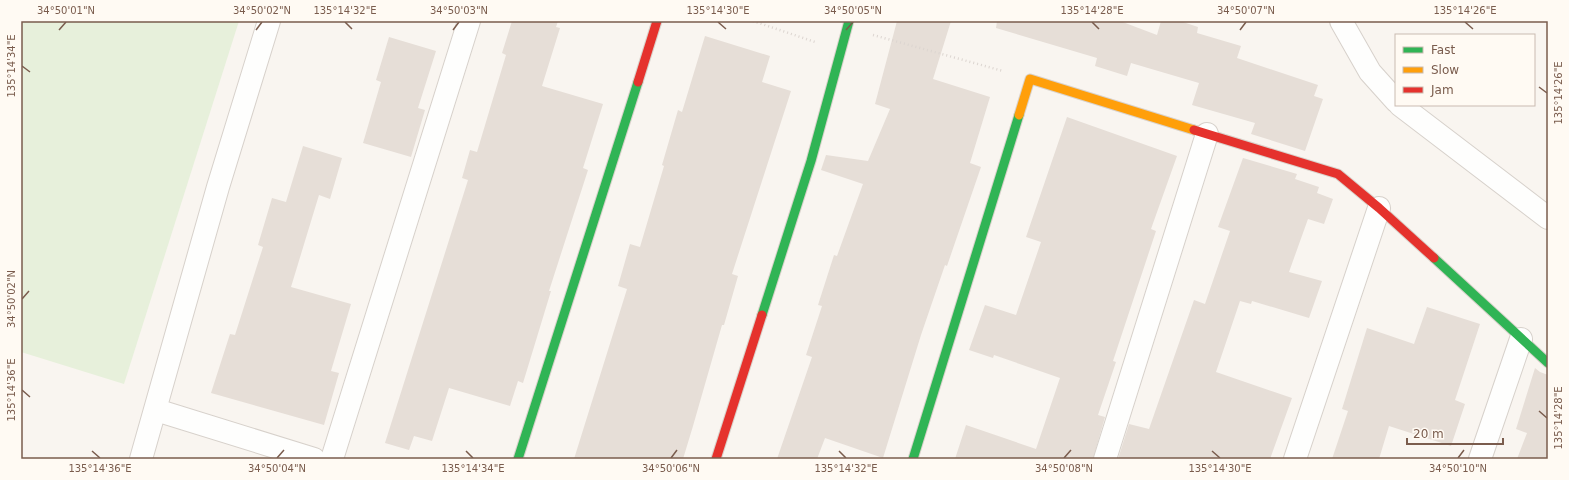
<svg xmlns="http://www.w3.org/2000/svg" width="1569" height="480" font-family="'DejaVu Sans',sans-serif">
  <rect width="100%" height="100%" fill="#f9f5f0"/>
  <!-- green -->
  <polygon fill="#e7f0db" points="21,21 239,21 124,384 21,352"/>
  <!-- building -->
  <g fill="#e6ded7">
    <polygon points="512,21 558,21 556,27 560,28 542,86 603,104 583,168 588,170 549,291 551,291 523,383 518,381 510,406 449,388 432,441 414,436 409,450 385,443 468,180 462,178 470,150 477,152 506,55 502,53"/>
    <polygon points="897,21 951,21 933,79 990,97 970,163 981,167 947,266 945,265 921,335 883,458 825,438 817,459 777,459 812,357 806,355 822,306 818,305 834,255 837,256 863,184 821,170 826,155 868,161 890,109 875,104"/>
    <polygon points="997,21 1120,21 1157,35 1161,21 1180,21 1198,27 1197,33 1241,46 1237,58 1318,85 1314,96 1323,99 1305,151 1251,134 1255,123 1192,105 1199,83 1131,63 1127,76 1095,66 1097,58 996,28"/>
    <polygon points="705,36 770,56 762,82 791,91 732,274 738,276 724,325 722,325 693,426 683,459 574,459 627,289 618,286 630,244 640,247 664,166 662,165 678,110 682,112"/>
    <polygon points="389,37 436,51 418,108 425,110 411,157 363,143 381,82 376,80"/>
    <polygon points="1067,117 1177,156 1151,229 1156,231 1113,361 1116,362 1098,415 1105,417 1093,459 955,459 966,425 1036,449 1060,378 994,355 993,358 969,350 985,305 1016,315 1041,242 1026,237"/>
    <polygon points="303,146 342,158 330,199 319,195 291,287 351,304 331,371 339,373 324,425 211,393 230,334 235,335 263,247 258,245 272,198 286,202"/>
    <polygon points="1243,158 1297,174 1295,179 1319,187 1317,193 1333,199 1324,224 1308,219 1289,272 1322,281 1309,318 1252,301 1251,304 1240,301 1216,372 1292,398 1270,459 1118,459 1129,424 1149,429 1194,300 1205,304 1230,231 1218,227"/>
    <polygon points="1427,307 1480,324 1455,400 1465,404 1451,446 1389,426 1379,459 1332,459 1348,411 1342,409 1367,328 1414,344"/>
    <polygon points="1535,368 1540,372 1548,375 1548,459 1517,459 1527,433 1516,429"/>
  </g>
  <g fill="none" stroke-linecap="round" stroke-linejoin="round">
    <defs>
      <g id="street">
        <polyline points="1341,21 1370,72 1396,101"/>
        <polyline points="1400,105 1548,218"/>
        <polyline points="156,410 314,459"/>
        <polyline points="141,459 218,187 269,21"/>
        <polyline points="332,459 469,21"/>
        <polyline points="1105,459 1207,134"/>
        <polyline points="1295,459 1379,208"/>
        <polyline points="1480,459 1521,339"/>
      </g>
      <g id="fast">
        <polyline points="1434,258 1548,363"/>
        <polyline points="762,315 811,161 849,21"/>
        <polyline points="518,459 638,82"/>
        <polyline points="913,459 1019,115"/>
      </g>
      <polyline id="slow" points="1019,115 1030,79 1194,130"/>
      <g id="jam">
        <polyline points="638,82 657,21"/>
        <polyline points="1194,130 1338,174 1379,208 1434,258"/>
        <polyline points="716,459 762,315"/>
      </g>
    </defs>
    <!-- street casing -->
    <use href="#street" stroke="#d7d1cb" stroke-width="24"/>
    <!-- fast casing -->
    <use href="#fast" stroke="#d9d2cb" stroke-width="11"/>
    <!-- slow casing -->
    <use href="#slow" stroke="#d9d2cb" stroke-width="11"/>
    <!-- jam casing -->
    <use href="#jam" stroke="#d9d2cb" stroke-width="11"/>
    <!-- path -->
    <g stroke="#dcd5d0" stroke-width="2.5" stroke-dasharray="1 3" stroke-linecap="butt">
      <polyline points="753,21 815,42"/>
      <polyline points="873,35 1003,71"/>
    </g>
    <!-- street -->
    <use href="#street" stroke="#fefefd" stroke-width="22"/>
    <!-- fast -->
    <use href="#fast" stroke="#30b455" stroke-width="9"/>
    <!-- slow -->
    <use href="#slow" stroke="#ff9f0a" stroke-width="9"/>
    <!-- jam -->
    <use href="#jam" stroke="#e5322d" stroke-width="9"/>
  </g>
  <!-- ticks -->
  <path fill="none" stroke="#7a5c4d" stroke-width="1.5" d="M345,22L352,29M718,22L726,29M1092,22L1099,29M1465,22L1473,29M59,30L66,22M256,30L262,22M453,30L459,22M846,30L853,22M1240,30L1246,22M22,66L30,72M1539,87L1547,93M22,299L29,291M22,390L30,397M1539,411L1547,418M92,451L100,458M466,451L473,458M839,451L846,458M1212,451L1220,458M277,458L284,450M671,458L677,450M1064,458L1071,450M1458,458L1464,450"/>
  <!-- border -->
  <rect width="1569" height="480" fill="none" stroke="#fffaf3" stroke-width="44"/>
  <!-- legend -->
  <rect x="1395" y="34" width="140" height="72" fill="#fffaf3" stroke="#cabbb1"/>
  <rect x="1403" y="47" width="20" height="6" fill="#30b455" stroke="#cabbb1"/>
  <text x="1431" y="54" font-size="12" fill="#7a5c4d">Fast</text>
  <rect x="1403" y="67" width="20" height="6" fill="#ff9f0a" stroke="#cabbb1"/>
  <text x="1431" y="74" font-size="12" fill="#7a5c4d">Slow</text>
  <rect x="1403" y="87" width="20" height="6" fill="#e5322d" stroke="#cabbb1"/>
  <text x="1431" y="94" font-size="12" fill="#7a5c4d">Jam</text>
  <!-- scale -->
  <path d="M1407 438v6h96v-6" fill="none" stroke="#7a5c4d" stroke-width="2"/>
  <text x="1413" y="438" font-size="12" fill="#7a5c4d" stroke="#fffaf3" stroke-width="3" paint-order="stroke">20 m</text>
  <rect x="22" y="22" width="1525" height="436" fill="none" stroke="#7a5c4d" stroke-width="1.5"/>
  <g font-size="10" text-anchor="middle" fill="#7a5c4d">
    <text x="66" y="14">34°50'01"N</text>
    <text x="262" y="14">34°50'02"N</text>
    <text x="345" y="14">135°14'32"E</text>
    <text x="459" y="14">34°50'03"N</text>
    <text x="718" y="14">135°14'30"E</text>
    <text x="853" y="14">34°50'05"N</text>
    <text x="1092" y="14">135°14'28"E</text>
    <text x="1246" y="14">34°50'07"N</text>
    <text x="1465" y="14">135°14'26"E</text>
    <text transform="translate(11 66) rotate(-90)" y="4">135°14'34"E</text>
    <text transform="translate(1558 93) rotate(-90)" y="4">135°14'26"E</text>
    <text transform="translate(11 299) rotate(-90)" y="4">34°50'02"N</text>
    <text transform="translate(11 390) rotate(-90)" y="4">135°14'36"E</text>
    <text transform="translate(1558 418) rotate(-90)" y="4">135°14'28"E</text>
    <text x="100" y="472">135°14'36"E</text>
    <text x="277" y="472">34°50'04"N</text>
    <text x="473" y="472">135°14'34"E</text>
    <text x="671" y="472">34°50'06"N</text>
    <text x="846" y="472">135°14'32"E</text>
    <text x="1064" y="472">34°50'08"N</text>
    <text x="1220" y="472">135°14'30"E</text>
    <text x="1458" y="472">34°50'10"N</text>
  </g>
</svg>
